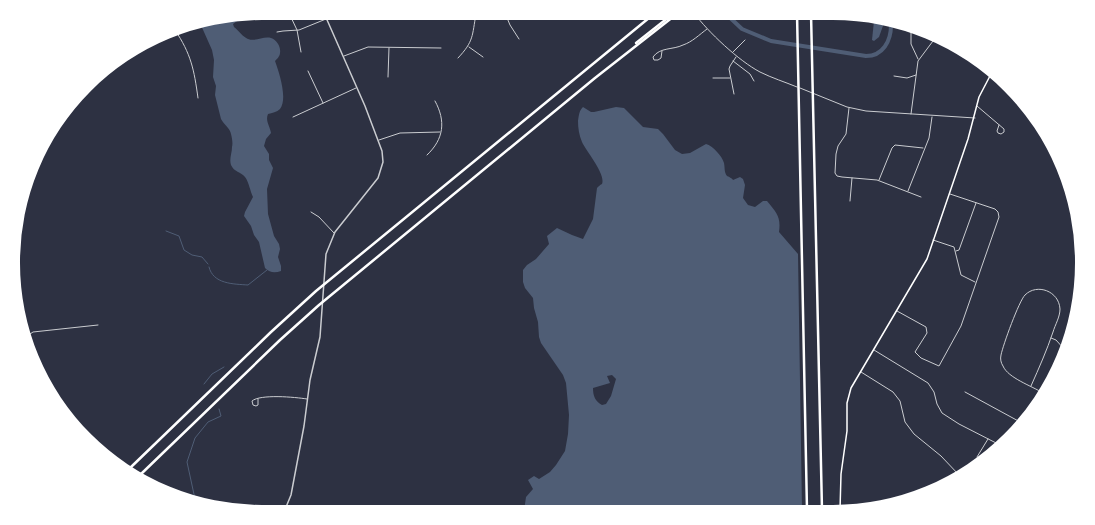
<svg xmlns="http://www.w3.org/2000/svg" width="1095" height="525" font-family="Lato,sans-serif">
  <rect width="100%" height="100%" fill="#2d3142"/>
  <!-- water -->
  <g fill="#4f5d75" fill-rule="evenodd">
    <path d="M244,16L233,24L234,27C239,31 243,37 248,39C256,42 263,36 271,38C277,40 281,47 280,53C280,56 277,59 275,61C279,72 288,99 280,109C277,112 272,113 268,114C265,121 270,126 271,133L266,139L264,146L269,154V160L273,168L267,189L268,214L274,236L279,244L280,249L278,257L281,266V271C275,273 270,273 265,268L259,242L254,235L251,226L244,216L245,212L253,197C250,191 249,182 245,177C241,172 234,172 231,165C229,159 232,153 232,147C233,143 232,138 231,134C230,128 224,125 221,119L215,95L216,86L213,77L214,60L212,50L200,23Z"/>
    <polygon points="874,21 884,23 879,37 874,41 872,40"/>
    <path d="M583,107L591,112H594L616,107L624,108L643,127L658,129L663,134L675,150L682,154L690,153L706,144C713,146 722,156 724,163C725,168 724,172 727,176C728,176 733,179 733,180L740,177L743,179L745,185L743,198L748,205L755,207L763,201H767C777,213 781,217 779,232L798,254L802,510L524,511L526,497L533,489L528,480L534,476L539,479L550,472L556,465L565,451L568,434L569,415L566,383L563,375L541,343L539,337L538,322L534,308L533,298L525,288L523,282V270L527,265L536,259L549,244L547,236L557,228L572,235L583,239L593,219L597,188C598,187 601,184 602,184C606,174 586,151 582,142C579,135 578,128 578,121C579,115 579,111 583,107ZM612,375L616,379L611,396L606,404L602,405C595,401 593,396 593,388L610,383L607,376Z"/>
  </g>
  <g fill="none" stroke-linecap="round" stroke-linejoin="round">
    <!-- stream -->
    <g stroke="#4f5d75" stroke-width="1">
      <polyline points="166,231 179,236 184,250 192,255 202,257 208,264"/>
      <path d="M209,267C213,284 233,284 248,285L267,270"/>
      <polyline points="204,384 212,374 224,367"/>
      <polyline points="195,499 187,462 195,438 208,422 221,416 219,409"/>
    </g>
    <!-- river -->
    <path stroke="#4f5d75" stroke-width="4" d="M725,13L742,29L771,41L866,56C883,56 891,41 891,25"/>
    <!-- minor -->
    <g stroke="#caccd0" stroke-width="1">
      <polyline points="289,13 297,30 301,52"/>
      <polyline points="469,13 483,16 498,13"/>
      <polyline points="505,13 510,25 519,39"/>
      <path d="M694,13C708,32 739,61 760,72C772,78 785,82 797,87"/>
      <polyline points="911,29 911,44 918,59"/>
      <path d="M175,30C191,54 194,69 198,98"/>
      <polyline points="277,32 283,31 299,30 326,19"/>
      <polyline points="469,47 483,57"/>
      <path d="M662,51L661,58L658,60H654L653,57C660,47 673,50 683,45C692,42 699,35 707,29"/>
      <polyline points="733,52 745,40"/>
      <polyline points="344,56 368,47 441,48"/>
      <path d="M458,58C474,41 472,36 476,14"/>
      <polyline points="733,61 750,74 754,81"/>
      <polyline points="308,71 323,103"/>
      <polyline points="894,76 907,78 916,75"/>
      <polyline points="388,77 389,48"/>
      <polyline points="713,78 730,78"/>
      <polyline points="800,88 847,107 866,111 975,118"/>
      <polyline points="734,94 729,69 730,66 736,57"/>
      <polyline points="977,106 1004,129 1004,132 1001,134 998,133 997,131 999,125"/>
      <polyline points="849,108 846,134 838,146 836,154 835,173 837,176 842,177 877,180 921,197"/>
      <polyline points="911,114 918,61 936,37"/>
      <polyline points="293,117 356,88"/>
      <polyline points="379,140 400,133 440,132"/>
      <path d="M427,155C444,139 446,121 435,101"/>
      <polyline points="879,180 892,148 895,145 923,148"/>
      <polyline points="908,191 929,138 932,117"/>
      <polyline points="850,201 852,178"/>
      <polyline points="311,212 319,217 334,233"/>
      <polyline points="933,240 954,247 961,275 975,282"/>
      <polyline points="956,251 959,250 976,203"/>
      <polyline points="897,311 926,327 927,333 915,352 921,358 939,366 961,326 999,217 998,212 995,209 950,194"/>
      <polyline points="27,336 33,332 98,325"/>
      <polyline points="1051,338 1056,340 1065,350"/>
      <polyline points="874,350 928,383 934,392 937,404 942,413 959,424 1000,445"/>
      <polyline points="861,372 893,392 900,401 905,422 914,434 941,456 959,475"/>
      <path d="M1031,386C1039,368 1047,350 1053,332C1055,325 1060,317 1060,309C1059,291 1037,283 1025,295C1019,301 1003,345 1001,355C1000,359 1001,363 1003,366C1008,378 1032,386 1043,393"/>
      <polyline points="965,392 1022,423"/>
      <path d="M258,399V405L256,406L253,405L252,401C260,394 295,397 307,399"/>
      <polyline points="977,457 988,439"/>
    </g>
    <!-- tertiary -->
    <polyline stroke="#caccd0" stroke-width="1.5" points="284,512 291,495 304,426 310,380 320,337 326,254 335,232 378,178 383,162 382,151 365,106 324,13"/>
    <!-- secondary -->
    <polyline stroke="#fff" stroke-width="1.5" points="840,510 841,474 847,431 847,403 851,388 927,259 968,139 979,97 991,74"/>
    <!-- motorway -->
    <g stroke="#fff" stroke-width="2.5">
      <polyline points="797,13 807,510"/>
      <polyline points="811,13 822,510"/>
      <polyline points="636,43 674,13"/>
      <polyline points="130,468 271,332 316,291 655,13"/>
      <polyline points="140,475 280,340 319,305 595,78 678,13"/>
    </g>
  </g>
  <!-- crop -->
  <path d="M0 0H1095V525H0ZM262 20H833A242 242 0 0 1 1075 262V263A242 242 0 0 1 833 505H262A242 242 0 0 1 20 263V262A242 242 0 0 1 262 20Z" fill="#fff" fill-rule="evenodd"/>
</svg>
